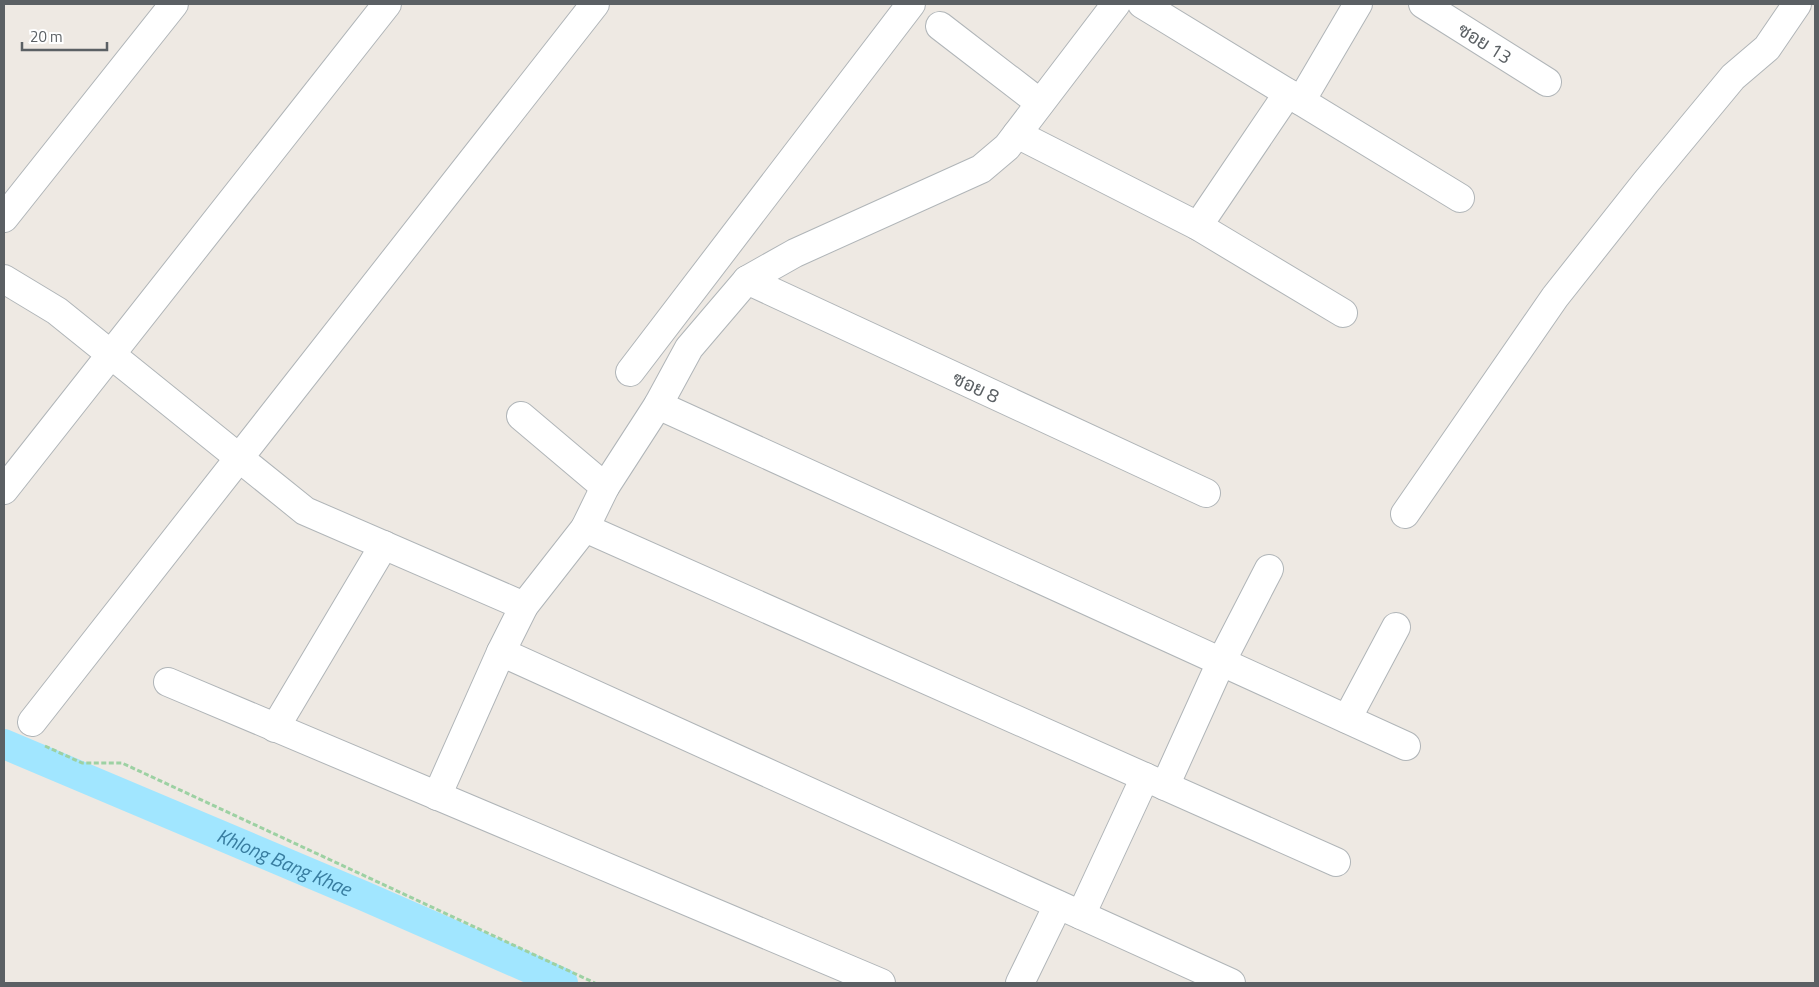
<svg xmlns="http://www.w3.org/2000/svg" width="1819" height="987" font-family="'Titillium Web',Sarabun,sans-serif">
  <rect width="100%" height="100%" fill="#eee9e3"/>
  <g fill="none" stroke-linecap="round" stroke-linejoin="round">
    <!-- canal -->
    <path stroke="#a1e6ff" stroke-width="30" id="s1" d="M4,744L364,896L563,983"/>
    <defs>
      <g id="minor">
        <polyline points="1142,4 1460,198"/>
        <polyline points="1423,4 1547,82"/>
        <polyline points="940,26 1040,103"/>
        <polyline points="1301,101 1358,4"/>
        <polyline points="1017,134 1198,226 1343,313"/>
        <polyline points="4,218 174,4"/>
        <polyline points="1198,226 1288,93"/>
        <polyline points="4,279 57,311 305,511 524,606"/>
        <polyline points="747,280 1206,493"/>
        <polyline points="630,372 911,4"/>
        <polyline points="658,405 1406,746"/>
        <polyline points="521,416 605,487"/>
        <polyline points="4,490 387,4"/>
        <polyline points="1405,514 1555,297 1646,182 1733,77 1767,48 1797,4"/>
        <polyline points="585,528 1336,862"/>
        <polyline points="501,652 1231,983"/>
        <polyline points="168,682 881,983"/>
        <polyline points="1347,719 1396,627"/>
        <polyline points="32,722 595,4"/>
        <polyline points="275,728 384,545"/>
        <polyline points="1165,786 1221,662 1269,569"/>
        <polyline points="437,796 501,652 524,606 585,528 605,487 658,405 689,348 747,280 795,253 981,169 1007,147 1116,4"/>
        <polyline points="1081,915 1145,777"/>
        <polyline points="1020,983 1058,905"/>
      </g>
    </defs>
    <!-- minor casing -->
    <use href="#minor" stroke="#b0b5b8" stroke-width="30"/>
    <!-- path -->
    <polyline stroke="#9dd1a3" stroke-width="3" stroke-dasharray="5 2.5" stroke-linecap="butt" points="45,746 82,763 122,763 595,983"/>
    <!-- minor -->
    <use href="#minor" stroke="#fff" stroke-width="28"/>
  </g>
  <g text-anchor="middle" stroke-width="4" stroke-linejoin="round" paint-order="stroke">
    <!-- street labels -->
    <g font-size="19" fill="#5b6064" stroke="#fff">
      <text transform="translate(1485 43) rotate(32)" y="7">ซอย 13</text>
      <text transform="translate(976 387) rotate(25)" y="7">ซอย 8</text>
    </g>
    <!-- water labels -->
    <g font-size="20" font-style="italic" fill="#387da0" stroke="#fff">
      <text dy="7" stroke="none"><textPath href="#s1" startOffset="304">Khlong Bang Khae</textPath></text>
    </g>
  </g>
  <!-- border -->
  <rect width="1819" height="987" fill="none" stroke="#5b6064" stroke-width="10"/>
  <!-- scale -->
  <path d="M22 42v8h85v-8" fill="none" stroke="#5b6064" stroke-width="2.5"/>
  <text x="30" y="42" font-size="15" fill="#5b6064" stroke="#ffffff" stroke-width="4" paint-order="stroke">20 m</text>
</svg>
